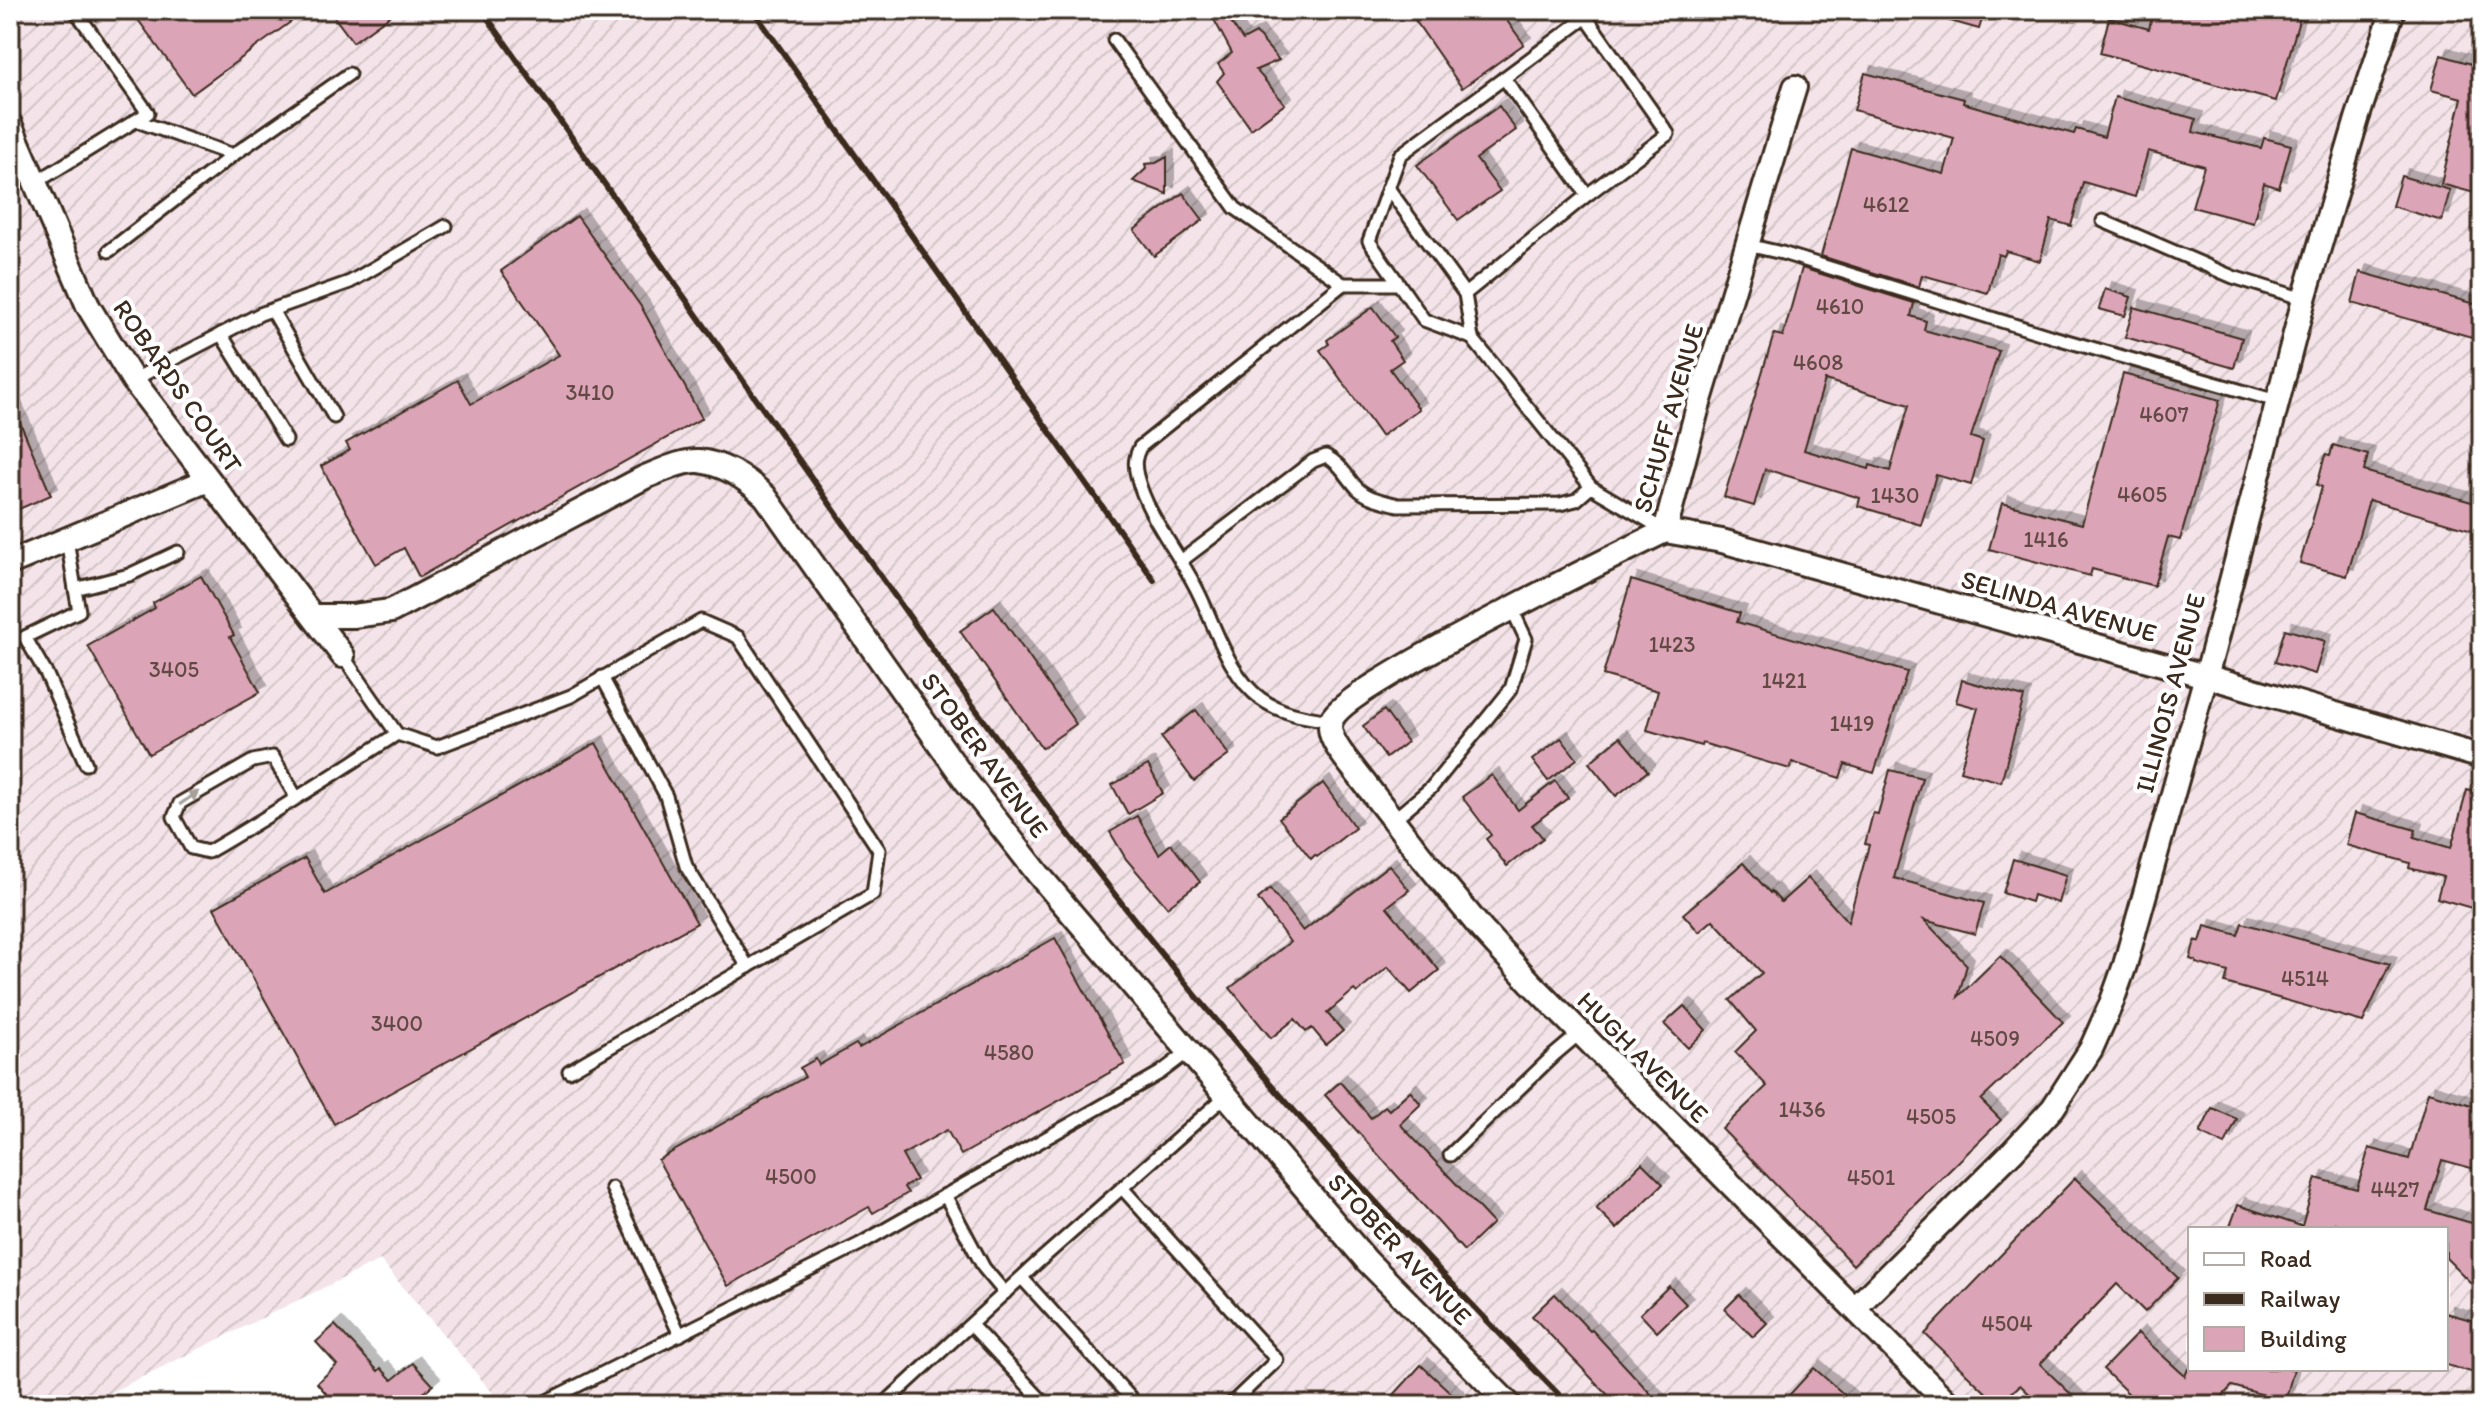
<svg xmlns="http://www.w3.org/2000/svg" width="2492" height="1415" font-family="Itim,sans-serif">
  <defs>
    <pattern id="industrial-furrows" width="10" height="10" patternUnits="userSpaceOnUse" patternTransform="scale(2)"><rect width="10" height="10" fill="#f4e4e9"/><path d="M-1 1l2-2M0 10L10 0M9 11l2-2" fill="none" stroke="#d2c4c7"/></pattern>
    <filter id="shadow"><feDropShadow dx="7" dy="-7" stdDeviation="0" flood-color="#0004"/></filter>
  </defs>
  <rect width="100%" height="100%" fill="#fff"/>
  <filter id="ink" filterUnits="userSpaceOnUse"><feTurbulence type="fractalNoise" baseFrequency=".0125" numOctaves="2"/><feDisplacementMap in="SourceGraphic" scale="16" xChannelSelector="R" yChannelSelector="G"/><feConvolveMatrix kernelMatrix="1 2 1 2 8 2 1 2 1" color-interpolation-filters="sRGB"/></filter>
  <g filter="url(#ink)">
    <!-- industrial -->
    <path fill="url(#industrial-furrows)" fill-rule="evenodd" d="M10,10H2482V1405H503L380,1260L85,1405H10ZM2190,1229H2446V1369H2190Z"/>
    <!-- building -->
    <g fill="#dca5b7" stroke="#3b2a1e" stroke-width="2" fill-rule="evenodd" filter="url(#shadow)">
      <polygon points="131,10 307,10 192,94"/>
      <polygon points="329,10 398,10 353,42"/>
      <polygon points="1218,10 1222,10 1243,40 1256,33 1279,60 1256,70 1285,104 1251,129 1217,81 1224,73 1218,64 1232,53 1211,14"/>
      <polygon points="1408,10 1499,10 1524,44 1462,88"/>
      <polygon points="1930,10 1985,10 1979,29 1929,15"/>
      <polygon points="2154,10 2302,10 2276,101 2100,53 2109,18 2149,29"/>
      <polygon points="2441,55 2482,67 2482,195 2441,184 2462,98 2431,90"/>
      <polygon points="1865,73 1964,99 1963,103 2074,134 2076,129 2104,137 2115,97 2196,119 2193,132 2261,148 2264,138 2291,145 2279,188 2264,183 2253,223 2192,207 2204,166 2148,151 2135,197 2083,182 2071,226 2051,220 2040,261 2006,251 2004,256 1998,254 1988,293 1922,275 1919,287 1821,256 1851,148 1944,174 1954,138 1854,110"/>
      <polygon points="1499,106 1516,130 1476,159 1500,191 1458,220 1417,165"/>
      <polygon points="1167,157 1167,194 1133,181 1146,169 1145,164 1156,163"/>
      <polygon points="2401,176 2450,190 2442,221 2392,206"/>
      <polygon points="1183,193 1203,220 1154,256 1134,230"/>
      <polygon points="577,216 642,308 702,418 419,577 404,548 376,564 321,466 350,450 346,443 458,380 471,404 559,355 501,271"/>
      <path d="M1802,268L1914,303L1911,316L1926,321L1924,330L1999,351L1971,437L1983,441L1971,485L1936,475L1921,525L1858,506L1860,498L1765,469L1754,506L1724,497L1774,334L1783,336ZM1825,380L1909,405L1890,471L1870,465L1869,469L1804,450Z"/>
      <polygon points="2360,272 2482,306 2482,340 2352,303"/>
      <polygon points="2105,289 2131,297 2125,316 2099,309"/>
      <polygon points="1373,307 1395,337 1390,341 1403,360 1390,369 1419,409 1381,436 1320,350 1329,344 1327,340"/>
      <polygon points="2134,307 2242,338 2234,368 2125,337"/>
      <polygon points="2123,374 2220,400 2180,540 2168,537 2154,586 2092,569 2090,576 1989,549 2002,503 2082,524"/>
      <polygon points="10,399 51,495 10,513"/>
      <polygon points="2333,445 2368,455 2364,471 2482,505 2482,533 2369,500 2347,576 2300,563 2322,487 2317,485 2325,455 2330,456"/>
      <polygon points="201,576 234,635 230,637 260,692 149,754 88,646 155,608 153,603"/>
      <polygon points="1631,580 1740,613 1737,622 1907,672 1874,773 1845,764 1840,778 1792,762 1790,769 1702,743 1701,746 1647,730 1658,691 1603,675"/>
      <polygon points="994,607 1076,724 1042,748 960,631"/>
      <polygon points="2285,629 2325,641 2315,674 2275,662"/>
      <polygon points="1962,680 2024,697 2001,782 1960,771 1978,708 1956,702"/>
      <polygon points="1196,710 1229,755 1194,781 1161,737"/>
      <polygon points="1384,710 1407,742 1386,758 1363,726"/>
      <polygon points="1620,737 1648,771 1616,796 1589,763"/>
      <polygon points="1561,738 1577,759 1548,781 1532,760"/>
      <polygon points="596,743 697,923 334,1124 214,908 305,858 325,894"/>
      <polygon points="1148,765 1163,793 1128,814 1112,785"/>
      <polygon points="1890,770 1922,778 1894,878 1984,903 1975,934 1924,920 1967,965 1958,997 2000,956 2063,1022 1981,1100 2001,1120 1853,1265 1722,1129 1767,1086 1735,1052 1756,1031 1730,1000 1762,973 1713,920 1699,932 1683,914 1743,863 1770,893 1771,891 1781,902 1808,878 1848,922 1869,845 1865,844 1873,813 1878,814"/>
      <polygon points="1492,775 1518,810 1555,781 1568,798 1532,825 1543,838 1507,866 1486,839 1491,835 1462,797"/>
      <polygon points="1323,783 1355,828 1317,857 1315,855 1311,859 1279,818"/>
      <polygon points="2467,790 2482,794 2482,911 2437,898 2443,877 2409,868 2410,863 2346,845 2355,813 2416,830 2414,837 2451,848"/>
      <polygon points="1137,816 1159,854 1171,844 1200,882 1167,907 1126,859 1110,832"/>
      <polygon points="2013,859 2066,875 2058,903 2033,895 2031,902 2003,893"/>
      <polygon points="1389,865 1409,890 1387,907 1439,970 1411,993 1388,967 1357,993 1354,990 1327,1013 1343,1031 1326,1045 1312,1028 1306,1032 1295,1019 1271,1038 1230,988 1290,942 1258,899 1270,889 1303,931"/>
      <polygon points="2242,923 2390,964 2363,1022 2225,983 2228,972 2196,963 2196,961 2190,959 2195,940 2200,942 2205,926 2238,935"/>
      <polygon points="1055,938 1125,1064 961,1155 947,1130 902,1155 916,1180 904,1187 908,1193 873,1213 869,1207 728,1286 658,1160 805,1077 800,1068 816,1059 819,1065 856,1044 859,1048"/>
      <polygon points="1684,1006 1706,1030 1688,1048 1664,1024"/>
      <polygon points="1340,1082 1371,1118 1385,1106 1389,1110 1410,1091 1421,1104 1400,1124 1493,1223 1464,1251 1325,1095"/>
      <polygon points="2428,1092 2482,1108 2482,1171 2442,1160 2427,1210 2482,1226 2482,1294 2446,1258 2446,1229 2357,1229 2335,1223 2334,1229 2301,1229 2316,1178 2357,1189 2369,1148 2409,1159"/>
      <polygon points="2212,1108 2237,1119 2225,1145 2200,1133"/>
      <polygon points="1642,1163 1663,1184 1617,1229 1596,1208"/>
      <polygon points="2075,1178 2178,1278 2145,1312 2117,1284 2040,1364 2082,1405 2041,1405 2020,1385 1999,1405 1925,1334"/>
      <polygon points="2238,1205 2301,1226 2300,1229 2229,1229"/>
      <polygon points="1669,1286 1686,1304 1657,1332 1640,1314"/>
      <polygon points="1555,1294 1590,1331 1592,1330 1661,1405 1618,1405 1599,1386 1532,1316"/>
      <polygon points="1739,1295 1767,1323 1753,1337 1725,1309"/>
      <polygon points="2446,1313 2482,1323 2482,1375 2446,1365"/>
      <polygon points="335,1325 378,1371 381,1368 392,1380 413,1363 433,1385 409,1405 336,1405 317,1383 337,1365 316,1342"/>
      <polygon points="2138,1333 2185,1376 2188,1369 2294,1369 2285,1401 2232,1386 2214,1405 2140,1405 2103,1369"/>
      <polygon points="1421,1365 1464,1405 1401,1405 1392,1397"/>
      <polygon points="1814,1368 1856,1405 1780,1405"/>
    </g>
    <g fill="none" stroke-linecap="round" stroke-linejoin="round">
      <defs>
        <g id="service">
          <polyline points="1114,40 1235,208 1343,284 1399,284"/>
          <polyline points="1504,78 1587,195"/>
          <polyline points="137,121 233,155 349,74"/>
          <polyline points="35,183 148,113 75,10"/>
          <polyline points="1388,188 1465,294 1472,338 1591,487 1664,530"/>
          <polyline points="2103,221 2233,277 2304,299"/>
          <polyline points="1747,245 1782,253 2053,337 2277,401"/>
          <polyline points="109,251 233,155"/>
          <polyline points="1465,294 1587,195 1668,134 1586,17"/>
          <polyline points="272,310 334,417"/>
          <polyline points="221,334 286,440"/>
          <polyline points="1472,338 1424,320 1369,241 1400,155 1596,10"/>
          <polyline points="133,380 260,314 350,282 446,226"/>
          <polyline points="67,539 75,589 129,575 178,552"/>
          <path d="M1181,561L1313,461L1326,456C1341,464 1346,476 1357,488C1368,499 1384,501 1398,505L1560,504L1576,500L1591,487"/>
          <polyline points="75,589 79,611 25,637 47,675 86,764"/>
          <polyline points="343,656 397,734 437,747 571,696 701,621 738,637 879,850 873,894 569,1071"/>
          <polyline points="602,677 666,796 686,866 748,967"/>
          <path d="M1330,721C1305,717 1282,714 1261,699C1226,673 1214,620 1194,584C1175,548 1147,515 1137,476C1134,464 1135,457 1140,447L1343,284"/>
          <path d="M296,797L273,757L253,761L180,803L174,817L191,848L208,852C272,815 334,774 397,734"/>
          <polyline points="1393,820 1431,788 1511,689 1526,639 1512,609"/>
          <polyline points="1450,1155 1554,1055 1580,1033"/>
          <polyline points="612,1188 680,1335"/>
          <polyline points="1123,1189 1277,1360 1230,1405"/>
          <polyline points="945,1195 984,1268 1005,1293"/>
          <polyline points="1022,1278 1137,1405"/>
          <polyline points="971,1325 1046,1405"/>
          <polyline points="539,1405 860,1244 1160,1073 1189,1051"/>
          <polyline points="883,1405 1037,1263 1227,1095"/>
        </g>
        <g id="minor">
          <path d="M1795,87L1697,410L1665,531C1615,556 1347,686 1332,719C1324,734 1343,755 1352,767L1422,857L1482,930L1531,983L1950,1405"/>
          <polyline points="10,124 88,306 133,380 343,656"/>
          <polyline points="1665,531 1722,541 2230,683 2482,757"/>
          <polyline points="10,563 208,480"/>
          <path d="M313,616H353L391,611L645,477C661,471 682,460 699,461C724,464 747,479 765,496L965,780L1039,875L1367,1261L1510,1405"/>
          <polyline points="1855,1308 2012,1152 2053,1108 2091,1049 2111,1004 2125,965 2213,651 2304,299 2357,119 2393,10"/>
        </g>
      </defs>
      <!-- service casing -->
      <use href="#service" stroke="#3b2a1e" stroke-width="17"/>
      <!-- minor casing -->
      <use href="#minor" stroke="#3b2a1e" stroke-width="28"/>
      <!-- service -->
      <use href="#service" stroke="#fff" stroke-width="11"/>
      <!-- minor -->
      <use href="#minor" stroke="#fff" stroke-width="22"/>
      <!-- rail -->
      <g stroke="#3b2a1e" stroke-width="6">
        <path d="M482,10C596,172 711,335 825,497C938,658 1051,818 1175,970C1298,1122 1432,1265 1569,1405"/>
        <polyline points="753,10 1154,580"/>
      </g>
    </g>
    <!-- one-way arrows -->
    <defs><path id="oneway-solid" d="M-6-.8H1V-3.2L6.5 0L1 3.2V.8H-6Z" transform="scale(2)"/></defs>
    <use fill="#a79f9a" href="#oneway-solid" transform="translate(189 798) rotate(-35)"/>
  </g>
  <g text-anchor="middle" stroke-width="8" stroke-linejoin="round" paint-order="stroke">
    <!-- number labels -->
    <g font-size="22" fill="#634944">
      <text x="1886" y="212">4612</text>
      <text x="1840" y="314">4610</text>
      <text x="1818" y="370">4608</text>
      <text x="590" y="400">3410</text>
      <text x="2164" y="422">4607</text>
      <text x="2142" y="502">4605</text>
      <text x="1895" y="503">1430</text>
      <text x="2046" y="547">1416</text>
      <text x="1672" y="652">1423</text>
      <text x="174" y="677">3405</text>
      <text x="1784" y="688">1421</text>
      <text x="1852" y="731">1419</text>
      <text x="2305" y="986">4514</text>
      <text x="397" y="1031">3400</text>
      <text x="1995" y="1046">4509</text>
      <text x="1009" y="1060">4580</text>
      <text x="1802" y="1117">1436</text>
      <text x="1931" y="1124">4505</text>
      <text x="791" y="1184">4500</text>
      <text x="1871" y="1185">4501</text>
      <text x="2395" y="1197">4427</text>
      <text x="2007" y="1331">4504</text>
    </g>
    <!-- street labels -->
    <g font-size="26" fill="#3b2a1e" stroke="#fff">
      <text transform="translate(178 386) rotate(55)" y="9">ROBARDS COURT</text>
      <text transform="translate(1668 418) rotate(-74)" y="9">SCHUFF AVENUE</text>
      <text transform="translate(2059 606) rotate(16)" y="9">SELINDA AVENUE</text>
      <text transform="translate(2170 693) rotate(-75)" y="9">ILLINOIS AVENUE</text>
      <text transform="translate(985 755) rotate(54)" y="9">STOBER AVENUE</text>
      <text transform="translate(1643 1057) rotate(45)" y="9">HUGH AVENUE</text>
      <text transform="translate(1400 1249) rotate(47)" y="9">STOBER AVENUE</text>
    </g>
  </g>
  <!-- margin -->
  <rect width="2492" height="1415" fill="none" stroke="#fff" stroke-width="40"/>
  <rect x="20" y="20" width="2452" height="1375" fill="none" stroke="#3b2a1e" stroke-width="3" filter="url(#ink)"/>
  <!-- legend -->
  <rect x="2188" y="1227" width="260" height="144" fill="#ffffff" stroke="#b1aaa5" stroke-width="2"/>
  <rect x="2204" y="1253" width="40" height="12" fill="#ffffff" stroke="#b1aaa5" stroke-width="2"/>
  <text x="2260" y="1267" font-size="24" fill="#3b2a1e">Road</text>
  <rect x="2204" y="1293" width="40" height="12" fill="#3b2a1e" stroke="#b1aaa5" stroke-width="2"/>
  <text x="2260" y="1307" font-size="24" fill="#3b2a1e">Railway</text>
  <rect x="2204" y="1327" width="40" height="24" fill="#dca5b7" stroke="#b1aaa5" stroke-width="2"/>
  <text x="2260" y="1347" font-size="24" fill="#3b2a1e">Building</text>
</svg>
